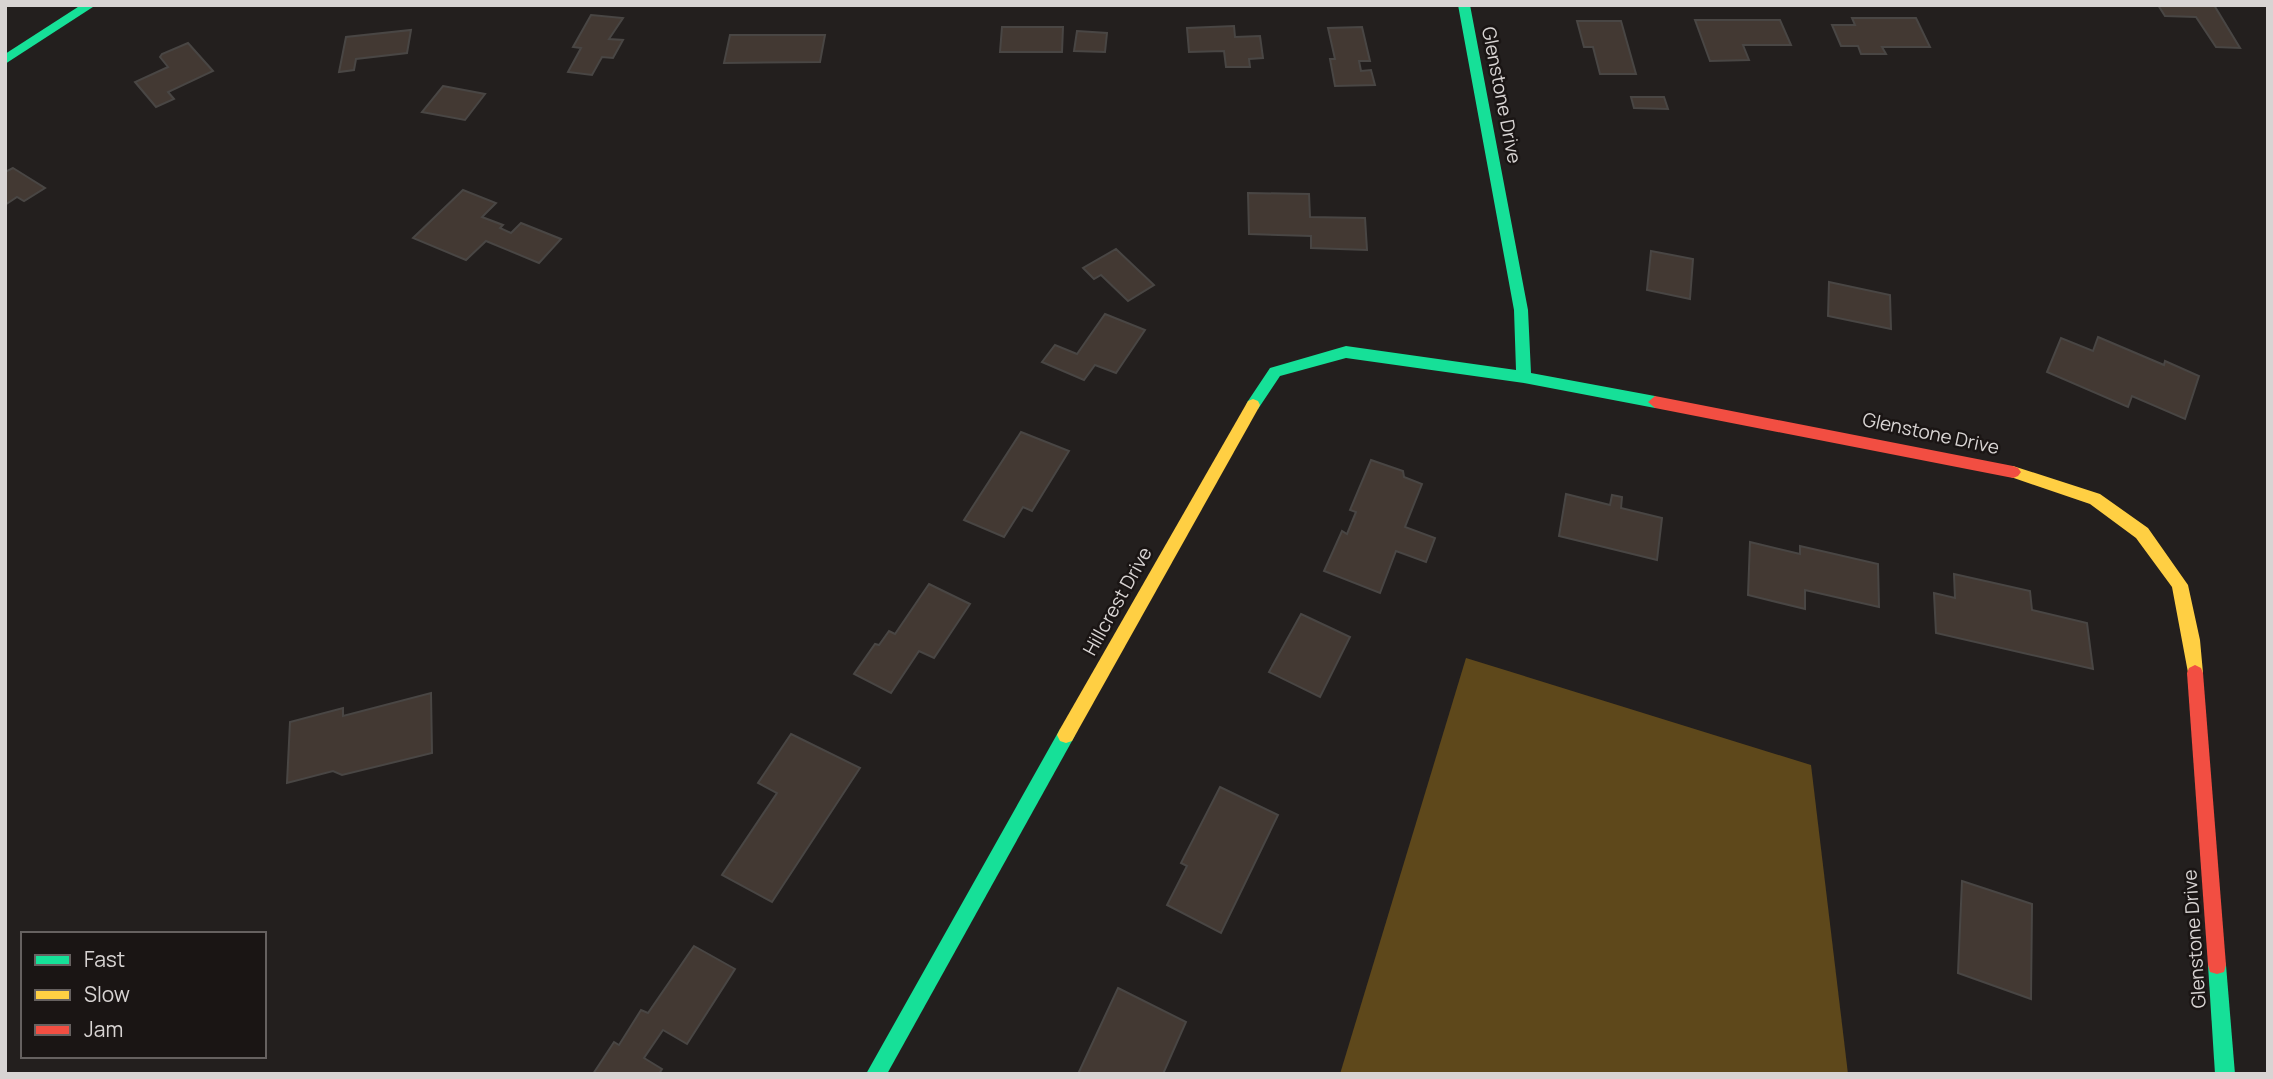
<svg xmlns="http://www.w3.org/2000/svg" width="2273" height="1079" font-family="Manrope,sans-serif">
  <rect width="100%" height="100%" fill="#231f1e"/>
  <!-- forest -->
  <polygon fill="#5e481b" points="1466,658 1811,765 1848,1074 1340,1074"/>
  <!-- building -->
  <g fill="#433933" stroke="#494644" stroke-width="2">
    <polygon points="2158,5 2214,5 2240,48 2216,47 2196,17 2165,16"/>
    <polygon points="591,15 623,18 609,39 623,40 613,58 602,57 592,75 568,72 581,48 573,47"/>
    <polygon points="1852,18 1916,18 1930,47 1882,47 1886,54 1861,54 1858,46 1841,46 1832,25 1855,25"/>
    <polygon points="1695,20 1780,20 1791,45 1743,45 1749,60 1710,61"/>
    <polygon points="1577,21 1621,21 1636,74 1600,74 1593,47 1584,47"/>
    <polygon points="1234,26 1235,37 1260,36 1263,58 1249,59 1250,67 1226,67 1224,51 1189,52 1187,28"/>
    <polygon points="1002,27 1063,27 1062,52 1000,52"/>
    <polygon points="1362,27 1370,61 1359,61 1361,71 1371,70 1375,85 1335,86 1330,59 1335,59 1328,28"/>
    <polygon points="411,30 407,53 356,59 354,70 339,72 346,37"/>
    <polygon points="1077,31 1107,33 1105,52 1074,51"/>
    <polygon points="730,35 825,35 820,62 724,63"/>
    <polygon points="188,43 213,71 168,92 174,99 156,107 135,82 168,67 160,57 162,54"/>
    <polygon points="443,86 485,94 465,120 422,112"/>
    <polygon points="1631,97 1664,97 1668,109 1634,108"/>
    <polygon points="13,168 45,188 24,201 17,197 5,205 5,172"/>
    <polygon points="463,190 496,203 482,217 503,225 500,228 511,233 521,223 561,239 539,263 486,241 466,260 413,238"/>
    <polygon points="1248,193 1309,194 1310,217 1365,218 1367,250 1311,248 1311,236 1249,234"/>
    <polygon points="1116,249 1154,285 1128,301 1101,275 1094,279 1083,268"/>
    <polygon points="1651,251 1693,259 1690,299 1647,290"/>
    <polygon points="1829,282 1890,295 1891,329 1828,316"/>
    <polygon points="1105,314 1145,330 1116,373 1095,365 1084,380 1042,362 1055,345 1077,354"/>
    <polygon points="2098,337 2164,365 2165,361 2199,376 2185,419 2132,396 2128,407 2047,372 2061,338 2093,351"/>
    <polygon points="1021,432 1069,451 1032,511 1023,507 1004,537 964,520"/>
    <polygon points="1371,460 1403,471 1404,477 1422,484 1405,527 1435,538 1426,562 1396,551 1380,593 1324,571 1342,531 1347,534 1356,512 1350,510"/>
    <polygon points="1566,494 1610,505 1612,495 1622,497 1621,508 1662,518 1657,560 1559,536"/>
    <polygon points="1750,542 1800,554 1800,546 1878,564 1879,607 1805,590 1805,609 1748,595"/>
    <polygon points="1954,574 2030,591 2032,610 2087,623 2093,669 1936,633 1934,593 1955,598"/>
    <polygon points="929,584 970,604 934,658 919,651 891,693 854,674 875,644 879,645 889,631 895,634"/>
    <polygon points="1301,614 1350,637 1320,697 1269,672"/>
    <polygon points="431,693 432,753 342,775 333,771 287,783 290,722 343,708 343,716"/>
    <polygon points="791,734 860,768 772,902 722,875 777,793 758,783"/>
    <polygon points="1220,787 1278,815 1221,933 1167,905 1187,866 1181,863"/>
    <polygon points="1962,881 2032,904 2031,999 1958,973"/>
    <polygon points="694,946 735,969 687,1044 663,1030 644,1058 662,1069 659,1074 593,1074 614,1042 619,1045 641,1010 648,1013"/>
    <polygon points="1118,988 1186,1022 1163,1074 1078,1074"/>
  </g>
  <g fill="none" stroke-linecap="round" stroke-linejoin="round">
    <!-- fast -->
    <g fill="#16e098" fill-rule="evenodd">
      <polygon points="81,5 96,5 5,64 5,54"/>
      <polygon points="1458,5 1470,5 1528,310 1531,373 1655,396 1662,402 1660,406 1655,408 1524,383 1346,358 1280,376 1258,409 1248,409 1246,405 1248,401 1270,368 1346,346 1516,370 1514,310"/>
      <polygon points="1066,727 1072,729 1075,735 1072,741 887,1074 866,1074 1060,729"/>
      <polygon points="2217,956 2224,958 2226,965 2235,1074 2215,1074 2208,965 2210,958"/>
    </g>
    <!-- slow -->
    <g fill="#ffcf43" fill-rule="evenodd">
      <polygon points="1253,399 1258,401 1260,405 1258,409 1072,741 1066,743 1060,741 1057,735 1060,729 1248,401"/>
      <polygon points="2013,466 2100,494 2148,528 2188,585 2200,640 2203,673 2201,678 2195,681 2189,678 2172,587 2136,538 2090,504 2008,476 2005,472 2008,468"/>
    </g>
    <!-- jam -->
    <g fill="#f24e42" fill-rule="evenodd">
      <polygon points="1655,396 2013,466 2018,468 2021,472 2018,476 2013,478 1655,408 1648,402"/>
      <polygon points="2195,665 2201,668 2203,673 2226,965 2224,972 2217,974 2210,972 2208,965 2187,673 2189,668"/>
    </g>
  </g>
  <g text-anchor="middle" stroke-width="5" stroke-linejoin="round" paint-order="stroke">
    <!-- street labels -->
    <g font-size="19" fill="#d8d4d3" stroke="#1a1514">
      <text transform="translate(1502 95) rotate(79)" y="7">Glenstone Drive</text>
      <text transform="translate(1931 433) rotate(12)" y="7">Glenstone Drive</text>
      <text transform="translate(1117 601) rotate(-61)" y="7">Hillcrest Drive</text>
      <text transform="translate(2194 939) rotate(-94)" y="7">Glenstone Drive</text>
    </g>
  </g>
  <!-- border -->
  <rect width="2273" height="1079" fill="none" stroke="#d8d4d3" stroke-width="14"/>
  <!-- legend -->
  <rect x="21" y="932" width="245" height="126" fill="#1a1514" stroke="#666160" stroke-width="2"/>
  <rect x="35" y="955" width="35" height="10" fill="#16e098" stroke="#666160" stroke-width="2"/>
  <text x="84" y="967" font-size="21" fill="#d8d4d3">Fast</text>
  <rect x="35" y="990" width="35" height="10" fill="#ffcf43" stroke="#666160" stroke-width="2"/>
  <text x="84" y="1002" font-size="21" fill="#d8d4d3">Slow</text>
  <rect x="35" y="1025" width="35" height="10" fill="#f24e42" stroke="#666160" stroke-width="2"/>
  <text x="84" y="1037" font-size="21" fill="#d8d4d3">Jam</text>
</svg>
